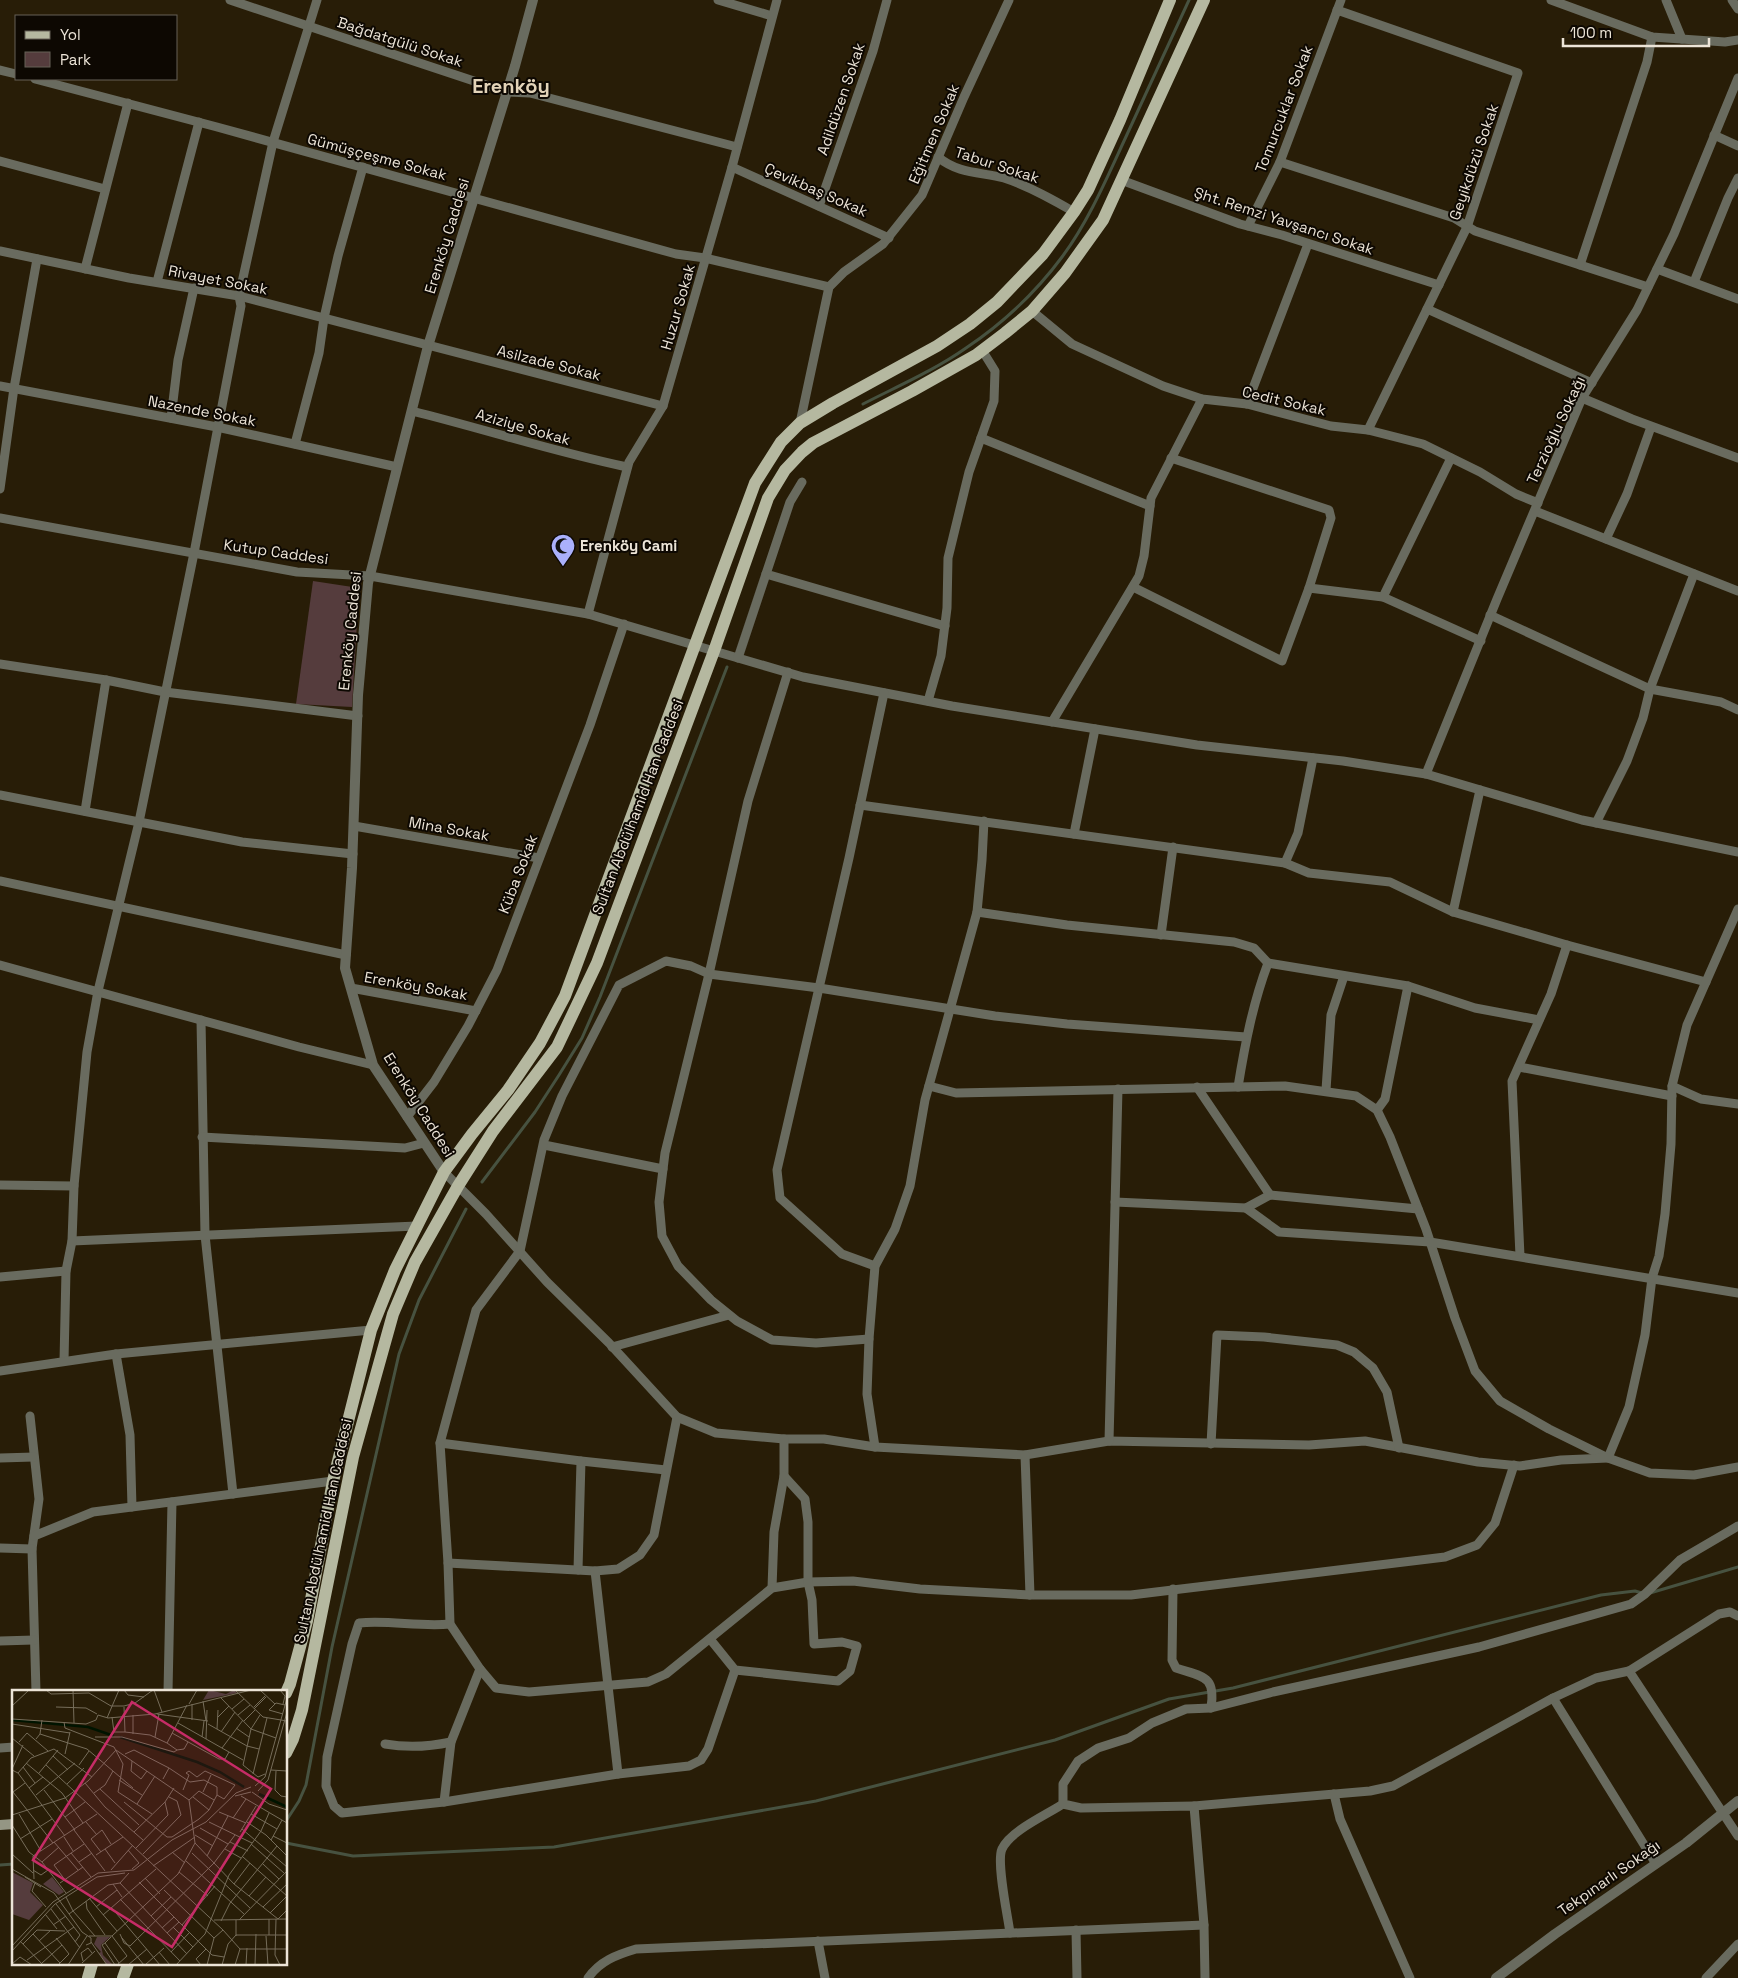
<svg xmlns="http://www.w3.org/2000/svg" width="1738" height="1978" font-family="'Space Grotesk',sans-serif">
  <rect width="100%" height="100%" fill="#281d07"/>
  <!-- green -->
  <polygon fill="#553c3d" points="313,581 359,588 352,707 296,704"/>
  <g fill="none" stroke-linecap="round" stroke-linejoin="round">
    <!-- stream -->
    <g stroke="#475240" stroke-width="3">
      <path d="M863,404C898,386 935,370 966,348C1002,324 1036,292 1062,257C1088,222 1106,180 1124,141C1146,94 1167,47 1189,0"/>
      <polyline points="482,1182 535,1112 559,1075 582,1038 600,997 727,667"/>
      <polyline points="1650,1593 1738,1567"/>
      <polyline points="286,1821 299,1801 306,1785 332,1647 399,1354 419,1300 466,1209"/>
      <polyline points="286,1843 353,1856 554,1847 816,1801 1055,1740 1169,1699 1233,1688 1601,1595 1635,1591 1642,1593"/>
      <polyline points="0,1865 14,1864"/>
    </g>
    <!-- minor -->
    <g stroke="#696b5f" stroke-width="9">
      <polyline points="230,0 507,92 530,93 737,147"/>
      <polyline points="718,0 772,16"/>
      <polyline points="1551,0 1652,37 1725,42 1738,40"/>
      <polyline points="1666,0 1682,39"/>
      <polyline points="1732,0 1738,9"/>
      <polyline points="1337,10 1518,73 1467,227 1368,430"/>
      <polyline points="0,70 16,74"/>
      <polyline points="35,79 217,127 676,254 705,258 829,287"/>
      <polyline points="1714,135 1738,146"/>
      <path d="M938,157C958,174 981,172 1004,178C1029,186 1052,199 1074,212"/>
      <polyline points="0,161 105,189"/>
      <polyline points="1280,162 1454,218 1475,231 1648,287"/>
      <polyline points="732,167 889,238"/>
      <polyline points="1121,180 1240,224 1282,235 1439,285"/>
      <polyline points="819,206 873,51 887,0"/>
      <polyline points="1248,226 1280,162 1341,0"/>
      <polyline points="0,251 129,278 239,296 663,406"/>
      <polyline points="1580,265 1647,62 1652,37"/>
      <polyline points="85,269 128,103"/>
      <polyline points="1657,269 1738,299"/>
      <polyline points="157,282 199,122"/>
      <polyline points="1694,282 1728,198 1738,178"/>
      <polyline points="1427,309 1592,383"/>
      <polyline points="1032,311 1072,344 1163,386 1202,399 1247,404 1331,426 1368,430 1423,444 1480,472 1516,494 1538,503"/>
      <polyline points="0,386 217,427 397,467"/>
      <polyline points="1582,398 1632,419 1738,458"/>
      <polyline points="1247,404 1308,244"/>
      <path d="M412,411C484,429 555,452 627,467"/>
      <polyline points="171,418 178,360 194,288"/>
      <polyline points="800,423 829,287 844,272 883,244 922,195 964,97 1009,0"/>
      <polyline points="981,438 1150,506"/>
      <polyline points="295,444 319,353 324,318 338,256 363,167"/>
      <polyline points="802,482 790,502 766,574 945,626"/>
      <polyline points="0,489 14,388 37,259"/>
      <polyline points="1535,511 1738,591"/>
      <polyline points="0,518 297,572 370,576 588,614 803,677 952,706 1197,745 1343,761 1426,774 1582,820 1738,852"/>
      <polyline points="1606,539 1627,494 1651,427"/>
      <polyline points="1133,587 1282,661 1309,588 1331,518 1329,510 1171,458"/>
      <polyline points="1309,588 1383,597 1481,641"/>
      <polyline points="1383,597 1451,458"/>
      <polyline points="588,614 629,462 663,406 732,167 777,0"/>
      <polyline points="1490,615 1650,689 1721,702 1738,710"/>
      <polyline points="738,658 766,574"/>
      <polyline points="0,664 106,680 165,692 358,716"/>
      <polyline points="788,672 748,801 709,974 665,1153 659,1202 662,1236 678,1266 711,1300 737,1321 772,1340 816,1343 869,1339"/>
      <polyline points="928,701 941,656 947,608 948,558 969,472 994,401 995,371 982,350"/>
      <polyline points="1052,722 1139,576 1144,556 1151,498 1202,399"/>
      <polyline points="1426,774 1497,599 1582,398 1637,310 1674,234 1738,78"/>
      <polyline points="0,795 242,842 353,854"/>
      <polyline points="860,805 1285,863 1309,873 1390,882 1453,912 1567,945 1706,982"/>
      <polyline points="85,811 106,680"/>
      <polyline points="1596,823 1627,761 1643,718 1650,689 1694,574"/>
      <polyline points="354,826 539,858"/>
      <polyline points="1074,834 1095,729"/>
      <polyline points="1285,863 1298,833 1313,758"/>
      <polyline points="0,881 346,955"/>
      <polyline points="977,912 1067,925 1234,942 1254,948 1268,963 1408,986 1475,1008 1539,1020"/>
      <polyline points="1453,912 1480,790"/>
      <polyline points="1161,935 1173,847"/>
      <polyline points="0,965 299,1047 373,1065"/>
      <polyline points="351,988 476,1011"/>
      <polyline points="201,1020 205,1235 233,1494"/>
      <polyline points="1519,1067 1672,1096"/>
      <polyline points="929,1086 956,1093 1285,1086 1356,1096 1377,1110 1390,1137 1426,1229 1455,1318 1475,1371 1500,1401 1549,1429 1608,1458 1650,1473 1694,1475 1738,1467"/>
      <polyline points="1672,1086 1701,1099 1738,1104"/>
      <polyline points="1197,1087 1270,1195"/>
      <path d="M1238,1087C1245,1044 1253,1003 1268,963"/>
      <polyline points="1326,1090 1331,1015 1344,976"/>
      <polyline points="1377,1110 1385,1099 1408,986"/>
      <polyline points="407,1117 434,1082 468,1026 497,970 590,725 624,624"/>
      <polyline points="202,1137 405,1148 424,1143"/>
      <polyline points="544,1145 663,1169"/>
      <polyline points="444,1172 486,1214 547,1282 609,1343 677,1417 716,1433 784,1439 824,1439 875,1447 1025,1455 1109,1441 1309,1445 1365,1441 1478,1462 1520,1466 1561,1460 1608,1458 1629,1407 1645,1335 1652,1278 1659,1256 1665,1214 1671,1144 1672,1086 1687,1025 1738,909"/>
      <polyline points="0,1185 74,1186"/>
      <polyline points="1115,1202 1246,1208 1270,1195 1418,1209"/>
      <polyline points="1246,1208 1279,1232 1430,1242 1738,1293"/>
      <polyline points="72,1241 417,1226"/>
      <polyline points="1520,1256 1512,1081 1551,994 1567,945"/>
      <polyline points="875,1266 842,1254 780,1198 777,1170 849,858 884,693"/>
      <polyline points="0,1277 66,1271"/>
      <polyline points="612,1347 729,1315"/>
      <polyline points="116,1354 130,1435 132,1507"/>
      <polyline points="64,1361 66,1271 72,1241 74,1186 87,1052 98,991 139,822 194,553 241,306 239,296 273,142 317,0"/>
      <polyline points="0,1371 116,1354 371,1330"/>
      <polyline points="30,1416 39,1499 32,1549 36,1692"/>
      <polyline points="1109,1441 1118,1089"/>
      <polyline points="440,1443 581,1461 666,1470"/>
      <polyline points="1211,1444 1217,1335 1264,1337 1337,1345 1354,1352 1373,1368 1387,1392 1399,1448"/>
      <polyline points="875,1447 867,1394 869,1339 875,1266 895,1229 910,1186 925,1100 977,912 982,860 984,821"/>
      <polyline points="1025,1455 1030,1595 1131,1595 1445,1557 1477,1545 1495,1523 1514,1465"/>
      <polyline points="0,1458 34,1457"/>
      <polyline points="34,1536 93,1512 333,1481"/>
      <polyline points="0,1548 32,1549"/>
      <polyline points="448,1563 595,1571 618,1569 640,1555 654,1535 677,1417"/>
      <polyline points="578,1570 581,1461"/>
      <polyline points="595,1571 618,1774"/>
      <polyline points="772,1588 774,1532 784,1476 784,1439"/>
      <path d="M1173,1589L1172,1660L1176,1668C1203,1677 1216,1675 1211,1708"/>
      <polyline points="1030,1595 920,1589 853,1581 808,1582 772,1588 666,1674 648,1682 529,1692 496,1688 480,1669 450,1624 448,1563 440,1443 476,1310 520,1251 544,1140 562,1096 619,985 666,961 691,966 709,974 819,988 995,1016 1067,1024 1246,1037"/>
      <polyline points="1738,1616 1730,1612 1719,1614 1629,1671 1738,1836"/>
      <path d="M450,1624C420,1627 389,1620 359,1623L352,1644L327,1757L326,1786L334,1806L342,1813L444,1802L618,1774L689,1766L701,1760L708,1749L735,1670"/>
      <polyline points="710,1639 735,1670 838,1681 850,1671 857,1646 842,1642 814,1644 812,1600 808,1582 808,1522 805,1499 784,1476"/>
      <polyline points="0,1641 34,1640"/>
      <polyline points="168,1692 172,1502"/>
      <polyline points="1553,1698 1656,1864"/>
      <path d="M385,1744C408,1748 428,1747 451,1742"/>
      <polyline points="0,1748 14,1747"/>
      <polyline points="1334,1794 1340,1819 1410,1978"/>
      <polyline points="444,1802 451,1742 480,1669"/>
      <polyline points="1194,1806 1370,1791 1393,1786 1553,1698 1596,1678 1629,1671"/>
      <polyline points="1076,1930 1077,1978"/>
      <path d="M1010,1933C1008,1917 996,1862 1002,1849C1010,1831 1046,1815 1063,1804"/>
      <polyline points="818,1941 825,1978"/>
      <path d="M588,1978C600,1961 616,1955 636,1949L1204,1925"/>
      <polyline points="1205,1978 1204,1925 1194,1806 1081,1808 1063,1804 1063,1784 1078,1761 1098,1748 1129,1738 1152,1723 1186,1709 1211,1708 1273,1692 1479,1647 1631,1604 1645,1594 1680,1560 1738,1526"/>
      <polyline points="1706,1978 1738,1944"/>
    </g>
    <!-- tertiary -->
    <g stroke="#696b5f" stroke-width="10">
      <polyline points="444,1172 373,1065 345,968 352,868 358,695 368,583 428,346 515,66 533,0"/>
      <polyline points="1496,1978 1555,1934 1686,1843 1738,1801"/>
    </g>
    <!-- secondary -->
    <polyline stroke="#949684" stroke-width="10" points="0,1825 14,1824"/>
    <!-- primary -->
    <g stroke="#b5b8a0" stroke-width="12">
      <polyline points="286,1693 290,1684 307,1621 333,1481 371,1330 395,1270 444,1172 472,1134 508,1090 540,1043 565,996 755,483 781,442 800,423 833,403 937,346 970,324 997,302 1043,254 1074,212 1088,190 1120,120 1170,0"/>
      <polyline points="286,1753 293,1739 302,1710 353,1457 393,1314 415,1262 458,1186 493,1131 557,1047 597,963 714,651 768,498 785,470 802,452 813,443 912,391 976,355 1005,333 1032,311 1065,273 1103,220 1204,0"/>
      <polyline points="88,1978 92,1964"/>
      <polyline points="123,1978 128,1964"/>
    </g>
  </g>
  <!-- icons -->
  <defs>
    <symbol id="mosque-pin" viewBox="-11 -11 22 30"><path d="M0 17L-7.5 6A9.5 9.5 0 1 1 7.5 6Z" fill="#aab0fb" stroke="#0d0802"/><path d="M3.5-4.9A6 6 0 1 0 3.5 4.9A5 5 0 1 1 3.5-4.9Z" fill="#111"/></symbol>
  </defs>
  <g fill-rule="evenodd">
    <use href="#mosque-pin" x="549" y="532" width="28" height="38"/>
  </g>
  <g text-anchor="middle" stroke-width="4" stroke-linejoin="round" paint-order="stroke">
    <!-- street labels -->
    <g font-size="15" fill="#ece4d7" stroke="#0d0802">
      <text transform="translate(400 42) rotate(18)" y="5">Bağdatgülü Sokak</text>
      <text transform="translate(841 99) rotate(-71)" y="5">Adildüzen Sokak</text>
      <text transform="translate(1284 109) rotate(-69)" y="5">Tomurcuklar Sokak</text>
      <text transform="translate(934 134) rotate(-67)" y="5">Eğitmen Sokak</text>
      <text transform="translate(377 157) rotate(15)" y="5">Gümüşçeşme Sokak</text>
      <text transform="translate(1474 162) rotate(-71)" y="5">Geyikdüzü Sokak</text>
      <text transform="translate(997 165) rotate(18)" y="5">Tabur Sokak</text>
      <text transform="translate(816 190) rotate(24)" y="5">Çevikbaş Sokak</text>
      <text transform="translate(1284 221) rotate(18)" y="5">Şht. Remzi Yavşancı Sokak</text>
      <text transform="translate(447 236) rotate(-73)" y="5">Erenköy Caddesi</text>
      <text transform="translate(218 280) rotate(11)" y="5">Rivayet Sokak</text>
      <text transform="translate(678 307) rotate(-74)" y="5">Huzur Sokak</text>
      <text transform="translate(549 363) rotate(14)" y="5">Asilzade Sokak</text>
      <text transform="translate(1284 401) rotate(13)" y="5">Cedit Sokak</text>
      <text transform="translate(202 411) rotate(11)" y="5">Nazende Sokak</text>
      <text transform="translate(523 427) rotate(16)" y="5">Aziziye Sokak</text>
      <text transform="translate(1556 430) rotate(-65)" y="5">Terzioğlu Sokağı</text>
      <text transform="translate(276 552) rotate(8)" y="5">Kutup Caddesi</text>
      <text transform="translate(350 631) rotate(-84)" y="5">Erenköy Caddesi</text>
      <text transform="translate(638 807) rotate(-69)" y="5">Sultan Abdülhamid Han Caddesi</text>
      <text transform="translate(449 829) rotate(10)" y="5">Mina Sokak</text>
      <text transform="translate(518 874) rotate(-69)" y="5">Küba Sokak</text>
      <text transform="translate(416 986) rotate(10)" y="5">Erenköy Sokak</text>
      <text transform="translate(419 1105) rotate(58)" y="5">Erenköy Caddesi</text>
      <text transform="translate(323 1531) rotate(-78)" y="5">Sultan Abdülhamid Han Caddesi</text>
      <text transform="translate(1609 1878) rotate(-35)" y="5">Tekpınarlı Sokağı</text>
    </g>
    <!-- poi labels -->
    <g font-size="15" font-weight="bold" fill="#ece4d7" stroke="#0d0802" text-anchor="start">
      <text x="580" y="551">Erenköy Cami</text>
    </g>
    <!-- district labels -->
    <g font-size="20" font-weight="bold" fill="#e2d3b8" stroke="#0d0802">
      <text x="511" y="93">Erenköy</text>
    </g>
  </g>
  <!-- overview -->
  <g transform="translate(12 1690)">
    <rect width="275" height="275" fill="#281d07"/>
    <path d="M197,0L214,4L222,0L225,3L191,10ZM0,182L21,193L18,202L31,215L17,230L0,224ZM40,187L52,202L47,205L31,194ZM85,247H98L89,255L91,265L101,275H95L87,263L89,262L82,254Z" fill="#553c3d"/>
    <path fill="none" stroke="#001400" stroke-width="2.5" d="M0,30L76,37L102,46M108,47L185,72L208,82L232,97M247,104L275,117"/>
    <path fill="none" stroke="#766d5a" stroke-width="1" d="M34,0L39,4L77,3L99,16H112L123,13L141,0M61,0L62,33M112,0L116,5L132,7M142,0L150,22M223,0L251,27L275,31M248,0L263,14M268,0L273,6L271,14M209,8L239,39L264,48M191,11L194,31M177,14L185,0M180,14V30M0,16L17,0M44,17L74,18L85,24M242,17L253,6M220,19L232,9M242,19L254,7M145,24L196,31M271,24L257,20L264,13L273,15M226,25L238,15M248,25L239,39L231,75L246,87L253,84M100,27L102,42H113L112,17M206,27L217,16M95,28L107,0M0,29L74,34L84,30L86,25L96,28L143,24L239,0M232,31L243,20M274,31L275,65M52,32L53,38L102,57L111,74L106,102L140,124M166,33L231,70M0,34L58,43M196,34L235,56L247,59M224,38L237,47M205,39L206,20M113,42L138,45L155,53M209,42L223,22M160,43L207,69H213L217,62M28,44L75,59L121,98M121,44V25M83,47H110L162,62L165,60L155,53L175,15M143,47L147,24M190,47L192,31M0,48L22,66M24,49L28,44L30,30M194,49L195,20M7,52L15,43L36,61M210,58L231,30M165,60L172,59L176,52M53,64L58,42M113,64L122,60L157,78L151,89M41,66L56,80M120,71L119,81L129,89L135,81M14,73L50,103L71,133M34,75L62,101M67,75L77,61M11,77L23,93M0,79L11,55M0,80L6,83L53,146M259,80L275,81M264,81L263,100L269,106L275,107M6,83L19,68L42,59L80,87M27,83L46,60M241,84L255,28M185,87L193,81L223,95L212,109L205,105M107,90L130,105M13,93L1,102L41,153M73,93L93,117L131,150M55,94L72,78M243,96L253,87L275,8M17,98L31,87M88,99L127,135M32,100L63,140M171,100L177,85L174,83L177,81L185,87M62,101L211,240L228,259L223,275M246,101L256,90L275,22M191,102L199,85M240,102L257,114L275,120M82,103L93,95L101,81M24,105L63,73M223,106L239,102M229,106L275,133M181,107L197,120M177,110L187,101L202,110M112,112L155,147H160L187,129L197,120L205,105V97L192,90L178,92L157,78M125,114L143,86M207,122L234,133M7,124L29,161M239,124L265,139M0,125L53,108L76,91L104,60L177,110L183,153L166,184L100,246H77M53,127L73,112M221,128L234,109M74,132L85,145M197,132L240,153M235,132L254,145L275,166M0,135L17,162L30,172L54,203M188,138L216,154M230,139L275,177M62,140L93,181M122,142L153,112L162,98M228,142L244,116M183,145L201,156M261,146L275,153M52,147L61,161M8,149L40,129M259,150L270,130M42,152L66,180M218,152L236,161M183,153L222,194L266,229L275,220M239,154L272,183M124,158L156,125L153,112M93,159L103,173M213,159L229,168M116,160L127,173L120,179M89,162L79,149L90,140L99,154M160,162L173,173M59,163L79,187M180,163L238,218M0,164L21,183M131,164L169,125L165,111L157,107M84,165L111,147M195,166L216,126M231,167L275,206L258,223M174,171L232,224M30,172L47,157M67,172L80,163M251,174L267,189M141,176L183,147M0,179L42,203L70,242L79,248V253L74,255M21,180L29,185L36,180M99,180L121,155M208,180L220,163M167,182L196,206M13,187L29,197M133,188L148,204M22,189L21,166L85,124M53,190L42,175L72,154M127,192L200,265L212,267M23,193L20,201L34,217M48,193L71,177M108,193L175,264M101,194L110,207M222,194L238,173M152,200L202,248M237,206L254,187M54,207L61,221L83,246M77,208L105,241M108,209L168,271M74,211L75,219L93,245M44,214L68,245L63,252M84,217L105,200M99,217L148,275M251,217L275,194M39,219L68,258M33,224L45,239M57,224L96,195L108,193L117,183M91,225L144,179M139,226L159,207M257,229V245M264,229L263,265L268,275M202,230L275,229M227,230L275,181M209,231L218,213L265,156M41,235L54,226M170,235L203,196M161,237L181,257M150,238L162,227M155,243L167,232M21,244L48,273M108,244L112,253L118,256L202,173L223,145M100,246L115,266L105,275M224,246V230M254,246L256,275M99,247L93,253L107,273M275,247V266M110,248L132,275M8,251L31,275M27,251L39,240M79,252L95,275M93,253L90,255L103,275M11,254L25,240L53,241M0,256L41,212L86,183L122,180L160,150L194,132L224,103L239,97M228,259H275M0,261L43,214L85,187L113,183M147,262L158,275M159,262L178,242M15,270L62,237M71,271L69,263L76,258L80,263M30,273L50,255L44,248M70,273L83,261M0,274L8,267L20,275M46,275L57,264L50,255M56,275L75,246M116,275L135,259M133,275L152,258M164,275L193,244L217,185L249,141L257,123M189,275L184,269L194,259M195,275L202,248L211,240M210,275L216,254L224,245H275M234,275L235,258M243,275L244,244"/>
    <path fill="#c62c67" fill-opacity="0.15" stroke="#c62c67" stroke-width="2.5" d="M120,12L259,99L160,257L21,170Z"/>
    <rect width="275" height="275" fill="none" stroke="#ece4d7" stroke-width="2.5"/>
  </g>
  <!-- legend -->
  <rect x="15" y="15" width="162" height="65" fill="#0d0802" stroke="#666057"/>
  <rect x="25" y="31" width="25" height="8" fill="#b5b8a0" stroke="#666057"/>
  <text x="60" y="40" font-size="15" fill="#ece4d7">Yol</text>
  <rect x="25" y="52" width="25" height="15" fill="#553c3d" stroke="#666057"/>
  <text x="60" y="65" font-size="15" fill="#ece4d7">Park</text>
  <!-- scale -->
  <path d="M1563 38v8h146v-8" fill="none" stroke="#ece4d7" stroke-width="2.5"/>
  <text x="1570" y="38" font-size="15" fill="#ece4d7" stroke="#0d0802" stroke-width="4" paint-order="stroke">100 m</text>
</svg>
